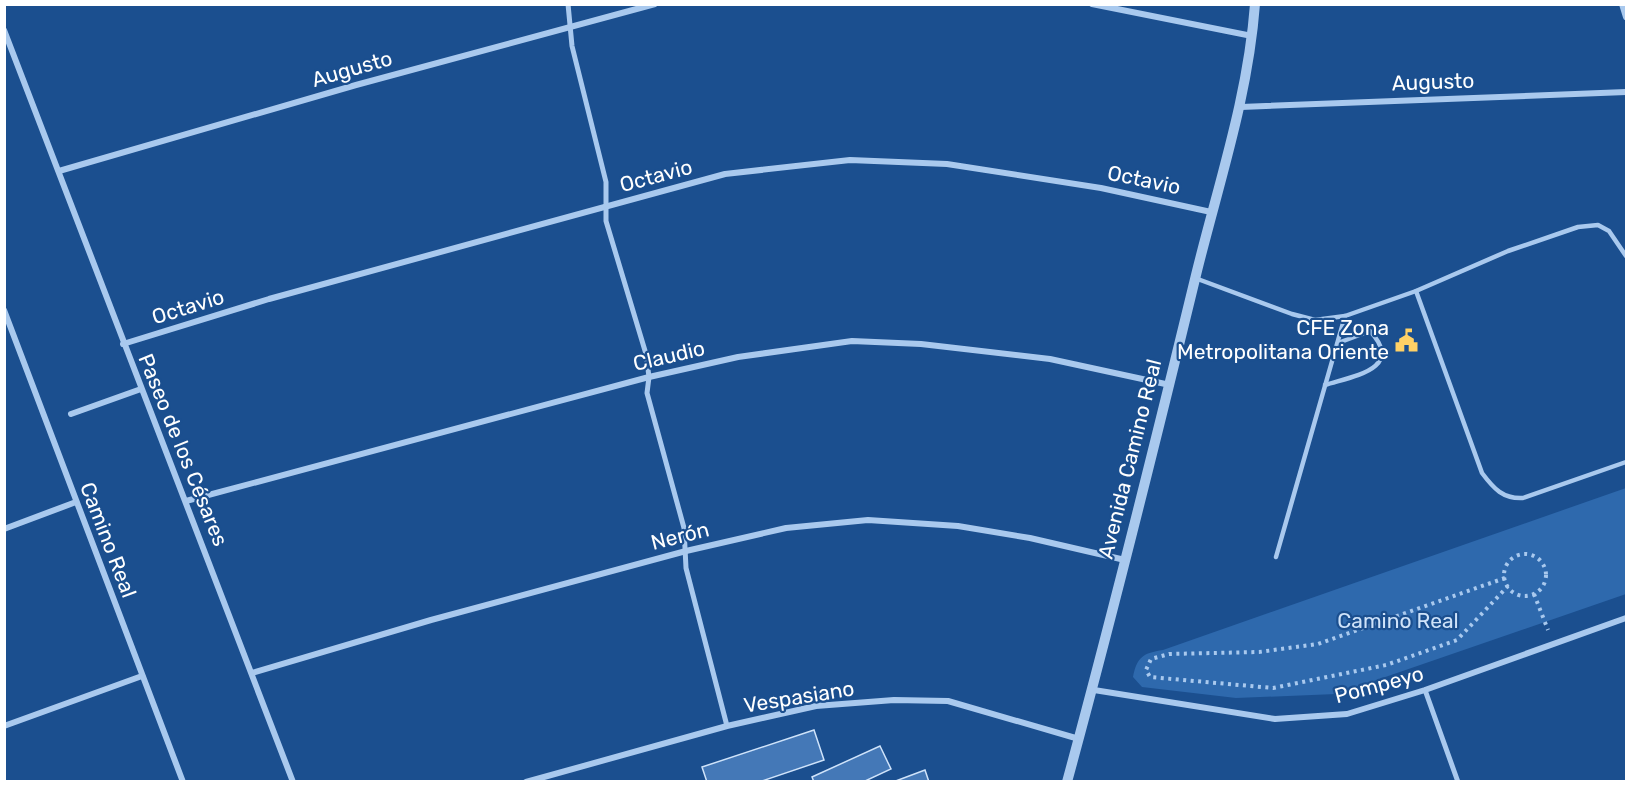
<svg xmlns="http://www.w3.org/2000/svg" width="1631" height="786" font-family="Rubik,sans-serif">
  <rect width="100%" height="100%" fill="#1b4f8f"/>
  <!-- green -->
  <path fill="#2e69ad" d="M1626,488V594L1336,694L1236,698L1142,687L1133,677C1137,657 1143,653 1163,650Z"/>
  <!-- building -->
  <g fill="#4478b7" stroke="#cfe3fa" stroke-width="1.5">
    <polygon points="814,730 824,760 759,782 707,782 702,767"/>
    <polygon points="880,746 891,769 863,782 814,782 812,777"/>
    <polygon points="925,770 929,782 893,782"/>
  </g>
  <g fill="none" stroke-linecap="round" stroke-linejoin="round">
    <!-- path -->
    <g stroke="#a9c9ee" stroke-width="4" stroke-dasharray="3 4.5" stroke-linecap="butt">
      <circle cx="1525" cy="575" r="21"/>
      <polyline points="1505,578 1318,644 1259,652 1169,654 1151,659 1146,670 1150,677 1273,688 1386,665 1457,640 1508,586"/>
      <polyline points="1534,594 1548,630"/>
    </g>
    <!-- service -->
    <g stroke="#a9c9ee" stroke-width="4.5">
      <polyline points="1195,278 1292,314 1315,320 1345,316 1416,291 1508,251 1578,227 1598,225 1609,231 1626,256"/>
      <path d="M1416,291L1482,473C1494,489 1503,499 1523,498L1626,462"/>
      <path d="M1325,385C1353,376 1405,369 1370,331L1338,343"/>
      <polyline points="1276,557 1345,316"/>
    </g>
    <!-- pedestrian -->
    <g stroke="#a9c9ee" stroke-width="5">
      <polyline points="568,4 572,46 606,182 606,221 646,354 649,377 647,393 684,528 686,568 727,726"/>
      <polyline points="1425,690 1458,782"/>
    </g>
    <!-- minor -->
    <g stroke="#a9c9ee" stroke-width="6">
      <polyline points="1092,4 1252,36"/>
      <polyline points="1622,4 1626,17"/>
      <polyline points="4,30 293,782"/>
      <polyline points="1241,107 1626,92"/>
      <polyline points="59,171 356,85 655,4"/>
      <polyline points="4,310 183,782"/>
      <polyline points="123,344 269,299 725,174 850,160 947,164 1101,188 1211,212"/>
      <polyline points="71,414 141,389"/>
      <polyline points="186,501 649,377 738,357 852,341 921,344 1050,359 1170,385"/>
      <polyline points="4,529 76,502"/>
      <polyline points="252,673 431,620 686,551 786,528 868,520 958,526 1030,538 1125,560"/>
      <polyline points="1094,690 1275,719 1347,714 1425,690 1626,618"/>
      <polyline points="4,726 142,676"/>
      <polyline points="526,782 727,726 816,706 894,700 948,701 1079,739"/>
    </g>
    <!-- tertiary -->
    <path stroke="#a9c9ee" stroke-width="10" d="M1067,782C1113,613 1155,444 1196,275C1218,185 1248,98 1255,4"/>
  </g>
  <!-- icons -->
  <defs>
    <symbol id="civic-bare" viewBox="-9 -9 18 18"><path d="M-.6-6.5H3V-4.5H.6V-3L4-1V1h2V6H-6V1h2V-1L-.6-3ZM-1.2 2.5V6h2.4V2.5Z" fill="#ffd166" stroke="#1b4f8f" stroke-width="2.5" paint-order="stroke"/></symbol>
  </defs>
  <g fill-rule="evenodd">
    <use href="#civic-bare" x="1390" y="324" width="33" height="33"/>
  </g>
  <g text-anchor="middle" stroke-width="4.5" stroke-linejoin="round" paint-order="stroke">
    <!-- street labels -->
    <g font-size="21" fill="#fff" stroke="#1b4f8f">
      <text transform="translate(352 69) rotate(-16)" y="7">Augusto</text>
      <text transform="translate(1433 82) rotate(-2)" y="7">Augusto</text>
      <text transform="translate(656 176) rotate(-15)" y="7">Octavio</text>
      <text transform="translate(1144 180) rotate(12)" y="7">Octavio</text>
      <text transform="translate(188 307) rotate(-17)" y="7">Octavio</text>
      <text transform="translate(669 356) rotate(-13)" y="7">Claudio</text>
      <text transform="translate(183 450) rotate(68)" y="7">Paseo de los Césares</text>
      <text transform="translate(1130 459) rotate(-76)" y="7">Avenida Camino Real</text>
      <text transform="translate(680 536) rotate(-14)" y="7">Nerón</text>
      <text transform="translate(108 540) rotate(69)" y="7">Camino Real</text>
      <text transform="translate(1379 685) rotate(-15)" y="7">Pompeyo</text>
      <text transform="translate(799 697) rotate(-9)" y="7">Vespasiano</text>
    </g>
    <!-- poi labels -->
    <g font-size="21" fill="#fff" stroke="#1b4f8f" text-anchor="end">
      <text x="1389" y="335">CFE Zona<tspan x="1389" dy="24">Metropolitana Oriente</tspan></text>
    </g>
    <!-- park labels -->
    <g font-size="21" fill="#cfe3fa" stroke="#1b4f8f">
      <text x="1398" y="628">Camino Real</text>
    </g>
  </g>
  <!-- border -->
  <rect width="1631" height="786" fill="none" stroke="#ffffff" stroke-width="12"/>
</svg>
